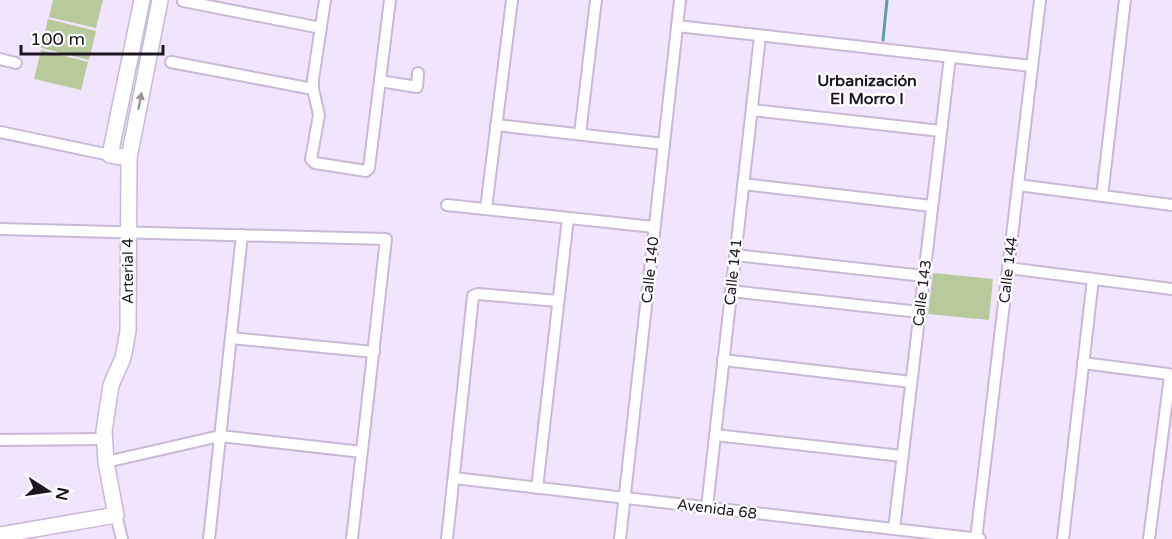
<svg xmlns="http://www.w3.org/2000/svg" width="1172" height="539" font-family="'Varela Round',sans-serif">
  <rect width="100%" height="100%" fill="#f1e5fd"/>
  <!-- green -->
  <g fill="#b8ca9b">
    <polygon points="53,0 103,0 96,28 49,17"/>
    <polygon points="48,19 96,31 89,60 41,48"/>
    <polygon points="41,50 88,62 81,90 34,79"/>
    <polygon points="933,273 993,279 989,320 928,314"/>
  </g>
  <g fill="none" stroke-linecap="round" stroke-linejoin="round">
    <!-- stream -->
    <polyline stroke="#5b9ca6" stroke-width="3" points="883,40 887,0"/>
    <defs>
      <g id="street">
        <polyline points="325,0 313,79 313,89 319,115 311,159 315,163 366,171 369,168 390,0"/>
        <polyline points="183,1 321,28"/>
        <polyline points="677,26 1032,66"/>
        <polyline points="0,59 16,63"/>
        <polyline points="171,62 313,89"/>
        <polyline points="380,81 417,87 418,73"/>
        <polyline points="752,110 941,131"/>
        <polyline points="496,125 664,144"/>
        <polyline points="0,132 110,155"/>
        <polyline points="580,134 596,0"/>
        <polyline points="743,184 932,206"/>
        <polyline points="1018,185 1172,205"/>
        <polyline points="1102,196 1125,0"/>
        <polyline points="447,205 654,227"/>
        <polyline points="486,209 512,0"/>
        <polyline points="0,229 386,239 352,539"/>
        <polyline points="735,255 924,276"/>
        <polyline points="1008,268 1172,289"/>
        <polyline points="731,291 919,312"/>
        <polyline points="231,338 374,352"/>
        <polyline points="723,360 911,382"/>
        <polyline points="1083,363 1168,374 1170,376 1149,539"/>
        <polyline points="715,435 902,456"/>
        <polyline points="0,440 103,439"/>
        <polyline points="106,462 220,436 362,452"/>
        <polyline points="454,478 980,539"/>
        <polyline points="537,488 568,218"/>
        <polyline points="707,507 760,36"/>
        <polyline points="116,515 122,539"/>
        <polyline points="894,529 950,57"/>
        <polyline points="209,539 242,235"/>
        <polyline points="447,539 473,296 478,294 558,301"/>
        <polyline points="620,539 680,0"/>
        <polyline points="976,539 1040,0"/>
        <polyline points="1063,539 1093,279"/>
      </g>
      <g id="secondary">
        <polyline points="129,158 110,155 142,0"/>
        <polyline points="0,535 116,515 106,462 104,431 111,385 123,358 128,331 129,158 160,0"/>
      </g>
    </defs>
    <!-- street casing -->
    <use href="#street" stroke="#c8b9d6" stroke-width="14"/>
    <!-- secondary casing -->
    <use href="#secondary" stroke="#c8b9d6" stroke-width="18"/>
    <!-- street -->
    <use href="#street" stroke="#fff" stroke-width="10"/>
    <!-- secondary -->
    <use href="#secondary" stroke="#fff" stroke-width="15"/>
  </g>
  <!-- one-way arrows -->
  <defs><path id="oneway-solid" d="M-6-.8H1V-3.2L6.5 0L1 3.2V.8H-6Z" transform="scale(1.5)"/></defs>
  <use fill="#99979c" href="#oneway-solid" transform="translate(140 101) rotate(-79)"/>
  <g text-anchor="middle" stroke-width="5" stroke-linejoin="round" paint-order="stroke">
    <!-- street labels -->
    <g font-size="15" fill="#1d1722" stroke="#fff">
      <text transform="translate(650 270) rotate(-84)" y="5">Calle 140</text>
      <text transform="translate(1008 270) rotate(-83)" y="5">Calle 144</text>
      <text transform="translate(128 271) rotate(-90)" y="5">Arterial 4</text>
      <text transform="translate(733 272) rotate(-84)" y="5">Calle 141</text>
      <text transform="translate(922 293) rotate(-83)" y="5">Calle 143</text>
      <text transform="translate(717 509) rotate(7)" y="5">Avenida 68</text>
    </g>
    <!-- neighbourhood labels -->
    <g font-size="16" font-weight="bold" fill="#1d1722" stroke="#fff">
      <text x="867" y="86">Urbanización<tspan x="867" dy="18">El Morro I</tspan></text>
    </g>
  </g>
  <!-- north arrow -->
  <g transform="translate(48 491) rotate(102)" stroke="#ffffff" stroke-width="4.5" paint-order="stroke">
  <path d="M0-4.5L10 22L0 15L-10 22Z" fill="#1d1722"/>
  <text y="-9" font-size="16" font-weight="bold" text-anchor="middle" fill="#1d1722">N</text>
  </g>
  <!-- scale -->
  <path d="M21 45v9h142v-9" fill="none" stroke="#1d1722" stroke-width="3"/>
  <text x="30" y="45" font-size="18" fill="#1d1722" stroke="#ffffff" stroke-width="4.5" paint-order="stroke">100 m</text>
</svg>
